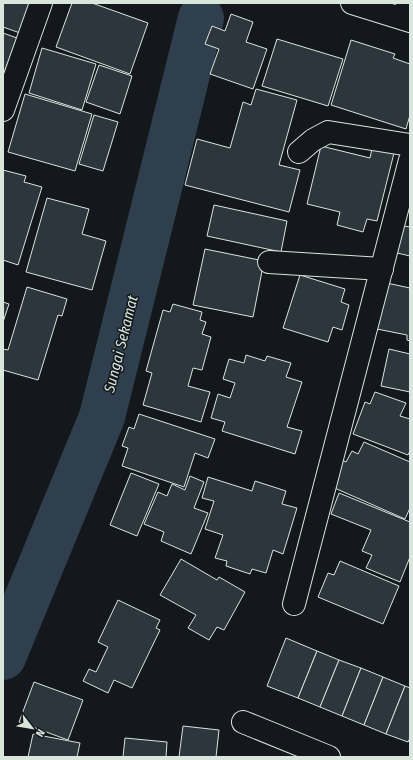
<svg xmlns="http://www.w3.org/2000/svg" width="413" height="760" font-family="'Fira Sans Condensed',sans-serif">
  <rect width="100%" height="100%" fill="#14181c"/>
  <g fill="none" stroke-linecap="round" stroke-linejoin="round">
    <!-- river -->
    <polyline stroke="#2f3f4d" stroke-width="46" points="3,657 102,417 201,18"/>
  </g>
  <!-- building -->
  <g fill="#2c363c" stroke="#d8e6dc">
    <polygon points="3,3 34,3 23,34 3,27"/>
    <polygon points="72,3 92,3 148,23 130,74 56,47"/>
    <polygon points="231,14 253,22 246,42 267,49 253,89 210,74 219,49 205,44 212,26 225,31"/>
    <polygon points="3,33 17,38 3,76"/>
    <polygon points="277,39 343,59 328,106 262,86"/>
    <polygon points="351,40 395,54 393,58 410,64 410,115 406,129 331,105"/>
    <polygon points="42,48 96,64 82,110 29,93"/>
    <polygon points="99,65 132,76 120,114 86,102"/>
    <polygon points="256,89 297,100 279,165 300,170 289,212 185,185 197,139 230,148 243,102 251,105"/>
    <polygon points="25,94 92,114 75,171 8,152"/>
    <polygon points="94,115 118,122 103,171 79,164"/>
    <polygon points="373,144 395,149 377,221 367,219 363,232 337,225 340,212 307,204 321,146 370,158"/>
    <polygon points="3,170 26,176 24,182 42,187 18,265 3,260"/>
    <polygon points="47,198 89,209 82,234 106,241 92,290 26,272"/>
    <polygon points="214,205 287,221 281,252 207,236"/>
    <polygon points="399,225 410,227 410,256 393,252"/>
    <polygon points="205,249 264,261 253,317 193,305"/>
    <polygon points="300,275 345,289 341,302 349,305 342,330 333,327 328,342 283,328"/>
    <polygon points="382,282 410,288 410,341 407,340 407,335 372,328"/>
    <polygon points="27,287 67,299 62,316 58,315 38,380 3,370 3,349 8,350"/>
    <polygon points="3,302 9,304 3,322"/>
    <polygon points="173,304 202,312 200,320 206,322 202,334 211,337 202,370 193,368 188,386 210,392 201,422 143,405 152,373 146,371 163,310 170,312"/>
    <polygon points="389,349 410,354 410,392 381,386"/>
    <polygon points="246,355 265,361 267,356 291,363 286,377 302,382 287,427 302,431 295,454 222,431 225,422 211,418 218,394 230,398 235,383 223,379 229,359 244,363"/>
    <polygon points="375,392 406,403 400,416 410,419 410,451 408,455 353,434 365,402 370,404"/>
    <polygon points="139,414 215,439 208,458 195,453 184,487 122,466 128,448 122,446 129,427 134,429"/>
    <polygon points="364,442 410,462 410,508 405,519 330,486 342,460 346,462 352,451 358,454"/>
    <polygon points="131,473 159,484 137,536 110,525"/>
    <polygon points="190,476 204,482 194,508 208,513 191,554 161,541 164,532 144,524 158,492 167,496 172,484 185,490"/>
    <polygon points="208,477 252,491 255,481 286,491 282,504 297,508 283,554 273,550 266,573 252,569 250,574 226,566 227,561 215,558 223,535 205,529 214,501 202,498"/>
    <polygon points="339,493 410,522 410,557 400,582 366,568 372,555 362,551 371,530 331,514"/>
    <polygon points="181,559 217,580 219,577 245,592 224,630 217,627 209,640 188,628 196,615 160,595"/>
    <polygon points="340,561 399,586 383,624 318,597 328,573 334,575"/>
    <polygon points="118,600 160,620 156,628 160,630 132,688 114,680 108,693 83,681 89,669 96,672 108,647 98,642"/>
    <polygon points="286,638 317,651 298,698 267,686"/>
    <polygon points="317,651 339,660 320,707 298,698"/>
    <polygon points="339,660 361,668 342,716 320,707"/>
    <polygon points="361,668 383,677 364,725 342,716"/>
    <polygon points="383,677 405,686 386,734 364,725"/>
    <polygon points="34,682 83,700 68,740 19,722"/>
    <polygon points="405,686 410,688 410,738 408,742 386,734"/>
    <polygon points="183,726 219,730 216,757 179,757"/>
    <polygon points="33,734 80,743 77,757 28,757"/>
    <polygon points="125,738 167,742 166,757 123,757"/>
  </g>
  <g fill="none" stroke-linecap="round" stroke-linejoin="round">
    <defs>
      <g id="minor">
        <polyline points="405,19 407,3"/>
        <polyline points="3,110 41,3"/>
        <polyline points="299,152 313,140 328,132 410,145"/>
        <polyline points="269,262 382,269"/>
        <polyline points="294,604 410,160"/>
        <polyline points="243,722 329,757"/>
      </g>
      <polyline id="major" points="352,3 410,21"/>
    </defs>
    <!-- minor casing -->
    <use href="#minor" stroke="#d8e6dc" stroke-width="24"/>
    <!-- major casing -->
    <use href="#major" stroke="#d8e6dc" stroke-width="24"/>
    <!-- minor -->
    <use href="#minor" stroke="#14181c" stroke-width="22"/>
    <!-- major -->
    <use href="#major" stroke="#14181c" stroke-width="22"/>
  </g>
  <g text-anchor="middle" stroke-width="3" stroke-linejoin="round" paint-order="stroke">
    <!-- water labels -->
    <g font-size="15" font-style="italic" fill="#d8e6dc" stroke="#14181c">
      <text transform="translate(121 344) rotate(-76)" y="5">Sungai Sekamat</text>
    </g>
  </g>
  <!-- border -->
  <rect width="413" height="760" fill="none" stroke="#d8e6dc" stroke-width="8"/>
  <!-- north arrow -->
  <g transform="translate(32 728) rotate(121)" stroke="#14181c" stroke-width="3" paint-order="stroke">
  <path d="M0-3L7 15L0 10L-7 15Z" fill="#d8e6dc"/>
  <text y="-6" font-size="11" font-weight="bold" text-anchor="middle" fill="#d8e6dc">N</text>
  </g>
</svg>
